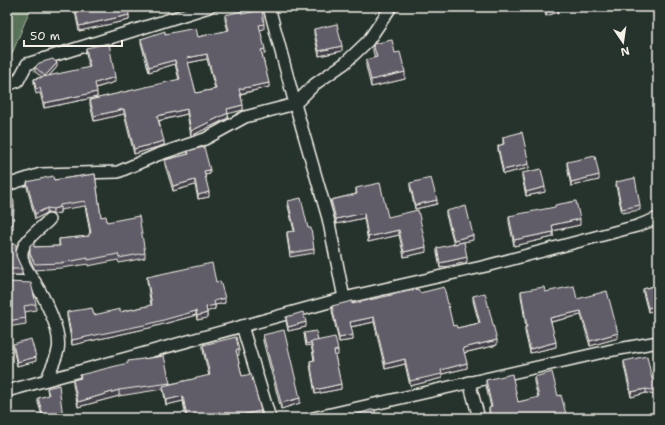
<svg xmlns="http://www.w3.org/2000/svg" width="665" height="425" font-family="'Shantell Sans',sans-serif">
  <rect width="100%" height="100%" fill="#26332d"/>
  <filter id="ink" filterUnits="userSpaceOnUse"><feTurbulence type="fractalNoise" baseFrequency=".025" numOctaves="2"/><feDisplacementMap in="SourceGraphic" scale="8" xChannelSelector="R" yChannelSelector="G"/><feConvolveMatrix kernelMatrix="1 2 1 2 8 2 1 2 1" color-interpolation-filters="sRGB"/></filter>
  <g filter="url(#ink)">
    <!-- green -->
    <polygon fill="#597359" stroke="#a6b2a0" points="7,7 31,7 7,66"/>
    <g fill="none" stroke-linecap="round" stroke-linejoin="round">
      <defs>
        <g id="street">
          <polyline points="269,7 295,104 328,218 344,298"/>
          <polyline points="7,85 18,81 27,64 209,7"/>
          <polyline points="7,185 41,174 118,172 157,155 205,139 245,117 295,104 315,84 345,63 368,41 391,7"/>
          <polyline points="7,281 35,282"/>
          <polyline points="242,326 270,418"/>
          <path d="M47,379C50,370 56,360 58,350C62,331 44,297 34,281C29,272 21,264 22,253C23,240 40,229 49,220"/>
          <polyline points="469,382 479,418"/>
          <polyline points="7,391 344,298 486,266 637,226 658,218"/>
          <polyline points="313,418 608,351 658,342"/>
        </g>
      </defs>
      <!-- street casing -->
      <use href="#street" stroke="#f4f1e8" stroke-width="14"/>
      <!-- street -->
      <use href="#street" stroke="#26332d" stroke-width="11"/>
    </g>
    <!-- wall -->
    <g fill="#53505a" stroke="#f4f1e8" fill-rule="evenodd">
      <polygon points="74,7 128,7 129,20 79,31"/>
      <polygon points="543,7 558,7 558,12 546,16"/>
      <path d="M242,14L264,24V29L260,30L265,54L262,55L269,87L241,94L243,110L228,113V118L191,136L187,114L159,121L164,145L134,154L124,114L94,121L90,105V100L179,80L175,64L149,72L141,43V39L165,34L198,37L228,31L225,20V15ZM207,59L215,89L196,93L188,63Z"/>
      <polygon points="314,29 342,51 319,56 314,34"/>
      <polygon points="373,44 395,53 405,79 371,87 366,66 366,60 375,58 373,51"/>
      <polygon points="86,48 115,82 96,88 97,97 44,108 40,93 36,94 34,84 34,79 42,77 35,72 35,67 57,67 49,76 89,68 86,53"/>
      <polygon points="503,137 529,168 503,174 498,150 498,146 503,144"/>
      <polygon points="188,151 210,174 205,175 209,197 198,199 195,185 173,191 165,165 165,160 188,154"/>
      <polygon points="567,162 599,180 571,186 567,166"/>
      <polygon points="522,173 545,192 526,196 522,177"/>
      <polygon points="95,174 101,217 145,253 145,258 119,263 118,260 88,266 88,264 61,268 35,270 30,259 30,245 34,247 59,246 59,239 89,236 90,233 85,206 60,210 60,213 53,214 47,213 35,219 27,187 27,182 54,180"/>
      <polygon points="616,182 640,205 640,210 622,213 616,186"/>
      <polygon points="410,183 437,204 415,209 410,187"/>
      <polygon points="356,188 388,217 426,252 404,257 399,235 368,242 364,218 336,224 331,205 331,200 356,194"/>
      <polygon points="7,200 14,205 13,229 7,228"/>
      <polygon points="288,201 308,228 314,249 314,253 290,257 287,237 287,232 294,231 288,206"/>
      <polygon points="446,211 473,240 454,244 446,215"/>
      <polygon points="509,216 580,225 553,231 553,237 514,246 509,222"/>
      <polygon points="7,244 16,256 22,269 22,275 7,275"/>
      <polygon points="437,248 467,262 440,268 437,253"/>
      <polygon points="147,277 216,282 225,303 215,305 215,309 207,311 207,318 197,320 196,315 149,328 72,345 67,317 67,312 94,315 120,312 151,305 147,281"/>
      <polygon points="7,282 36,304 36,310 25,312 26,324 7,327"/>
      <polygon points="658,285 648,312 643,293 643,289"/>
      <polygon points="521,291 545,292 577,299 618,338 590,346 581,315 551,322 556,347 530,353 525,332 525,327 526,327 521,296"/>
      <polygon points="420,293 453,326 457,328 479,323 473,301 473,296 497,345 464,353 467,368 442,374 442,378 410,386 405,364 385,369 374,322 351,327 353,340 339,342 332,311 332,306 352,304"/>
      <polygon points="286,317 306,327 288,331 286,321"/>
      <polygon points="304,333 318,341 338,355 335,355 341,389 315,394 310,365 310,361 314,360 311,345 306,346"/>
      <polygon points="263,335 300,403 281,409 263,341"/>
      <polygon points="13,344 36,361 17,366 13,349"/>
      <polygon points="203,345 239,355 237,355 242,376 261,416 252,418 186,418 183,401 166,405 163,389 119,396 78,407 73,385 73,380 80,378 80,375 170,383 170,384 209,376 203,350"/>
      <polygon points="624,361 652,379 658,380 658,396 646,393 631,397 624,366"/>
      <polygon points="534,377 558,396 567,418 490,418 489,414 489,408 491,408 486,386 486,380 518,402 538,398 534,382"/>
      <polygon points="47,388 63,418 43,418 38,403 38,398 48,396"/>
    </g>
    <!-- shaded-wall -->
    <g fill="#43414a" stroke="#f4f1e8">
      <polygon points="558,8 558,12 546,16 546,11"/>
      <polygon points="129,15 129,20 79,31 79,26"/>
      <polygon points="342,46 342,51 319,56 319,51"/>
      <polygon points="265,49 265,54 261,55 261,50"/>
      <polygon points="207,54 207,59 187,63 187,58"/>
      <polygon points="175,60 175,64 149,72 149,67"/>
      <polygon points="57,63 57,67 45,80 45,76"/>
      <polygon points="405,72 405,79 371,87 371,80"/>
      <polygon points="115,77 115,82 95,88 95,83"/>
      <polygon points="269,83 269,87 239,94 239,89"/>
      <polygon points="9,90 9,97 7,102 7,96"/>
      <polygon points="97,92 97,97 44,108 44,103"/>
      <polygon points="243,105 243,110 227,114 227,109"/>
      <polygon points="124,109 124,114 94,121 94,116"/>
      <polygon points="187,109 187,114 157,121 157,116"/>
      <polygon points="228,113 228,118 191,136 191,131"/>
      <polygon points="164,141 164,145 134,154 134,149"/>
      <polygon points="529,164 529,168 503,174 503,170"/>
      <polygon points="210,170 210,174 204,175 204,171"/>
      <polygon points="599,175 599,180 571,186 571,182"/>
      <polygon points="195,180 195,185 173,191 173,186"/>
      <polygon points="545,187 545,192 526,196 526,192"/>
      <polygon points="209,192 209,197 198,199 198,195"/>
      <polygon points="437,200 437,204 415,209 415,205"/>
      <polygon points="60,207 60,213 53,214 53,209"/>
      <polygon points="47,208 47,213 35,219 35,214"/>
      <polygon points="364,213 364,218 336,224 336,219"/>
      <polygon points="580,219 580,225 552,231 552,225"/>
      <polygon points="399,230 399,235 368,242 368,237"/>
      <polygon points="553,232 553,237 514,246 514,240"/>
      <polygon points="473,235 473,240 454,244 454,240"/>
      <polygon points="426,247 426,252 404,257 404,252"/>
      <polygon points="467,257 467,262 440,268 440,263"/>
      <polygon points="225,298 225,303 215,305 215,309 206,312 206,307 214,301"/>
      <polygon points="658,305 658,310 648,312 648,308"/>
      <polygon points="196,311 196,315 149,328 72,345 72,340"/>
      <polygon points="581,311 581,315 550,322 550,318"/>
      <polygon points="207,313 207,318 197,320 197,316"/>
      <polygon points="374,317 374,322 350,327 350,322"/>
      <polygon points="306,322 306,327 288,331 288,327"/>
      <polygon points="618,333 618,338 590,346 590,341"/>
      <polygon points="353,335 353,340 339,342 339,338"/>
      <polygon points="497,340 497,345 463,353 463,348"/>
      <polygon points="556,342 556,347 530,353 530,349"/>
      <polygon points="236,350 239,350 239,355 236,356"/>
      <polygon points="338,350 338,355 334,356 334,351"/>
      <polygon points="36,357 36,361 17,366 17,362"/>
      <polygon points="405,359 405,364 385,369 385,364"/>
      <polygon points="467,363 467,368 442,374 442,378 410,386 410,381 441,370"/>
      <polygon points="341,384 341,389 315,394 315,390"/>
      <polygon points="646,389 646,393 631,397 631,392"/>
      <polygon points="119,390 119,396 78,407 78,402"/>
      <polygon points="183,396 183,401 166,405 166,400"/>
      <polygon points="300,398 300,403 281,409 281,403"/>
      <polygon points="261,411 261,416 252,418 240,418 240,415"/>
    </g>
    <!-- building -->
    <g fill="#605d69" stroke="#f4f1e8" fill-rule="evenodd">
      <polygon points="75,7 128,7 129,15 79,26"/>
      <polygon points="544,7 558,7 558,8 546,11"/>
      <path d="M262,10L264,24L259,25L265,49L261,50L269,83L239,89L243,105L227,109L228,113L191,131L187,109L157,116L164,141L134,149L124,109L94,116L90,100L180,79L175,60L149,67L141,39L165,31V34L196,28L198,37L229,30L225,15L242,11V14ZM207,54L216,89L196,93L187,58Z"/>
      <polygon points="337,24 342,46 319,51 314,29"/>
      <polygon points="392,40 395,53 400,52 405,72 371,80 366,60 377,57 373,44"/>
      <polygon points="109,43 115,77 95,83 97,92 44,103 40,88 36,89 34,79 90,67 86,48"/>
      <polygon points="53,59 57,63 45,76 35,67 39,63"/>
      <polygon points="7,90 9,90 7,96"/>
      <polygon points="522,132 529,164 503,170 498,146 504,144 503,137"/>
      <polygon points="204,147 210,170 204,171 209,192 198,195 195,180 173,186 165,160 189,154 188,151"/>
      <polygon points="595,156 599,175 571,182 567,162"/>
      <polygon points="541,169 545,187 526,192 522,173"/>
      <polygon points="95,174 101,217 106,216 107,222 139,216 145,253 119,258 118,254 88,260 88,258 61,263 35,264 30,254 30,245 34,242 34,247 60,246 59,239 89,236 89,233 91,233 85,201 60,205 60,207 53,209 47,208 35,214 27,182 53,176 54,180"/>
      <polygon points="431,178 437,200 415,205 410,183"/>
      <polygon points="635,178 640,205 622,209 616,182"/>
      <polygon points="380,183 388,217 418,210 426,247 404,252 399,230 368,237 364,213 336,219 331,200 357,194 356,188"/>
      <polygon points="301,198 308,228 311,228 314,249 290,253 287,232 295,231 288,201"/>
      <polygon points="7,200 14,200 13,224 7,224"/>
      <polygon points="576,201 580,219 552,225 553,232 514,240 509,216 555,207 555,205"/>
      <polygon points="466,206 473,235 454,240 446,211"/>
      <polygon points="464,242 467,257 440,263 437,248"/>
      <polygon points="7,244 16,244 16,256 22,269 7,269"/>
      <polygon points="212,263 216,282 220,281 225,298 214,301 215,305 206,307 207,313 197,316 196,311 149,324 72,340 67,312 92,308 94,315 120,309 120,312 152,305 147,277"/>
      <polygon points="7,282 31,283 36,304 24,306 26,318 7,321"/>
      <polygon points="658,285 658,305 648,308 643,289"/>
      <polygon points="574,286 577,299 607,291 618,333 590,341 581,311 550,318 556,342 530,349 525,327 527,327 521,291 544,287 545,292"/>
      <polygon points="444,287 453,326 456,325 457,328 480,323 473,296 485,293 497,340 463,348 467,363 441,370 442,374 410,381 405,359 385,364 374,317 350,322 353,335 339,338 332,306 352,301 352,304 418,289 420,293"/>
      <polygon points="303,312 306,322 288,327 286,317"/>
      <polygon points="284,330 300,398 281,403 263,335"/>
      <polygon points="316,331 318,341 306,344 304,333"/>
      <polygon points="236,337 239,350 236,350 242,376 251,374 261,411 240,415 241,418 187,418 183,396 166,400 163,386 210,375 203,345"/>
      <polygon points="335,337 338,350 334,351 341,384 315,390 310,361 315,360 311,342"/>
      <polygon points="31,339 36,357 17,362 13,344"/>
      <polygon points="164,356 170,383 119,390 78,402 73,380 81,378 80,375 128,363 128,361"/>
      <polygon points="647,356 652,379 658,380 658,391 646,389 631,392 624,361"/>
      <polygon points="552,372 558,396 561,395 567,418 491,418 489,408 492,407 486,380 512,374 518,402 539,397 534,377"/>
      <polygon points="59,385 63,418 44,418 38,398 49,395 47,388"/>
      <polygon points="374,409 377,418 359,418 358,414"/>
      <polygon points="630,414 631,418 613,418"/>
    </g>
  </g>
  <!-- margin -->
  <rect width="665" height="425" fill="none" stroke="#26332d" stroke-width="24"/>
  <rect x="12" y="12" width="641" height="401" fill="none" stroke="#f4f1e8" stroke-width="1.5" filter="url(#ink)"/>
  <!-- north arrow -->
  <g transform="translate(623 42) rotate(167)" stroke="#26332d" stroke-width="3" paint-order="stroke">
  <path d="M0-3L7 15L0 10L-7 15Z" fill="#f4f1e8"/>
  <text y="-6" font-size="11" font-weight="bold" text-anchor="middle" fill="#f4f1e8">N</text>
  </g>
  <!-- scale -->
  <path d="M24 40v6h98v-6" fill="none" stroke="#f4f1e8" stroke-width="2"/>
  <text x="30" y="40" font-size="12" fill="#f4f1e8" stroke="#26332d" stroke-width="3" paint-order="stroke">50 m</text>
</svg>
